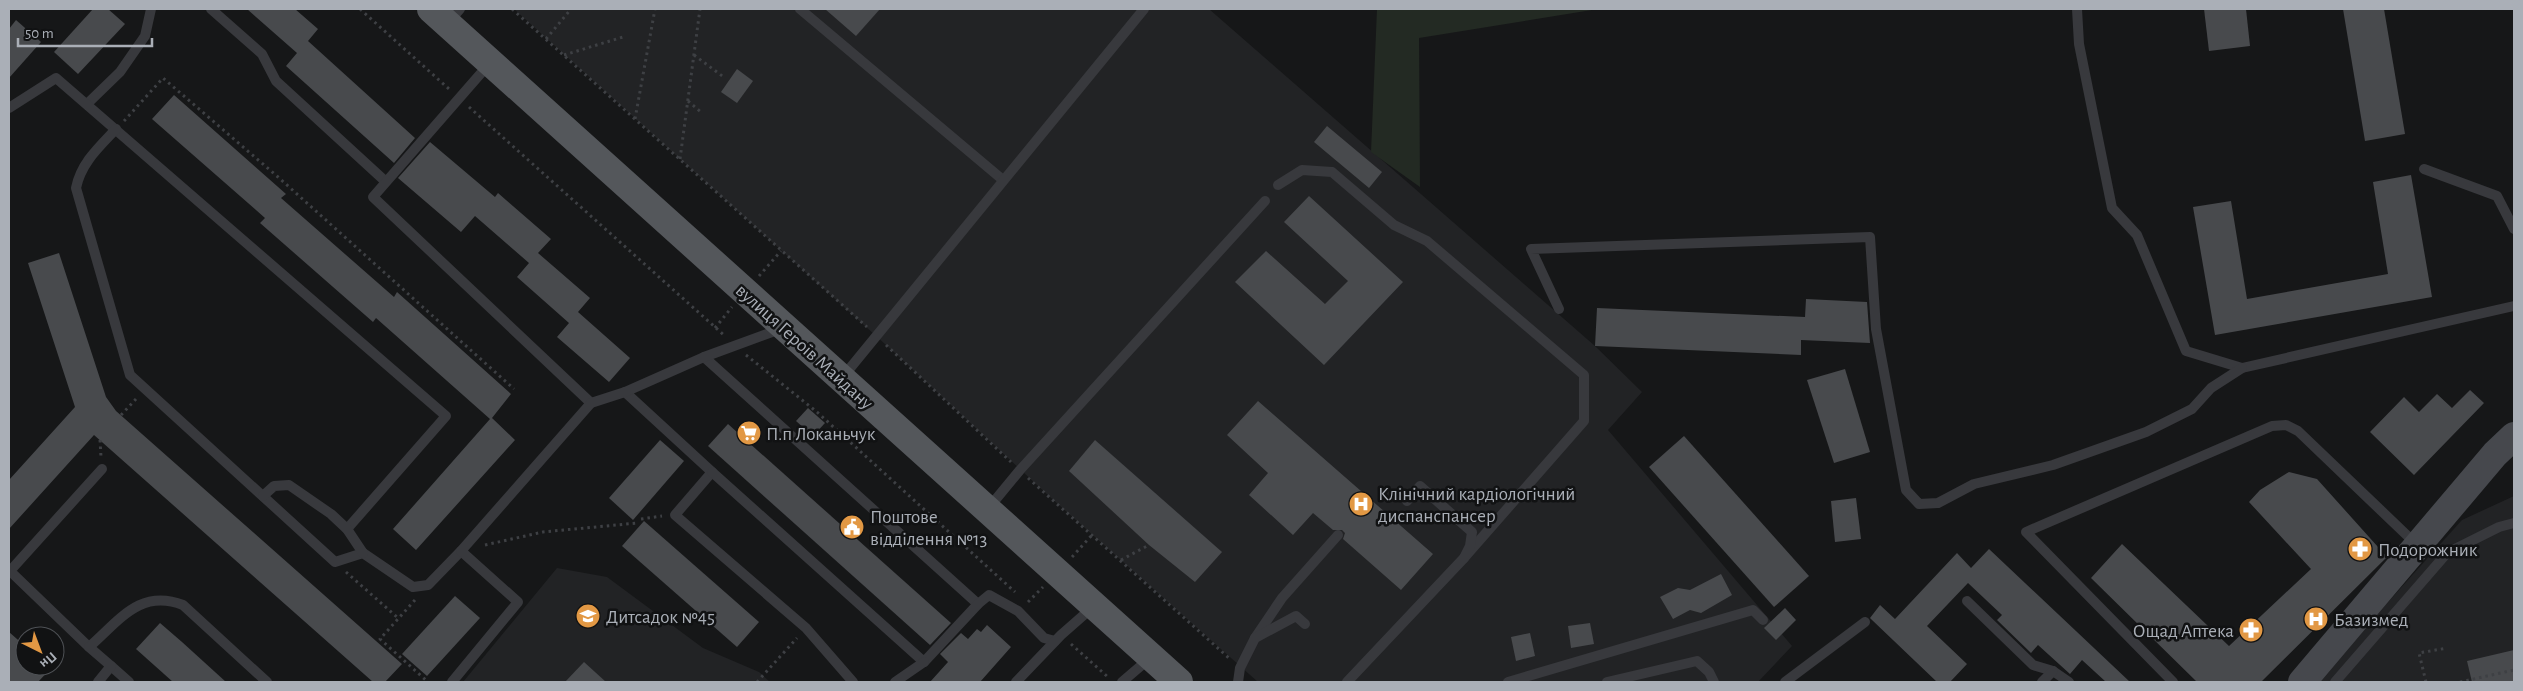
<svg xmlns="http://www.w3.org/2000/svg" width="2523" height="691" font-family="'Alegreya Sans',sans-serif">
  <rect width="100%" height="100%" fill="#161718"/>
  <!-- built -->
  <g fill="#222325">
    <polygon points="514,9 1209,9 1595,346 1642,392 1608,430 1792,646 1758,682 1258,682 1050,497 896,354"/>
    <polygon points="2514,496 2514,682 2316,682 2462,520"/>
    <polygon points="557,568 607,577 703,648 759,672 770,682 463,682"/>
  </g>
  <!-- green -->
  <polygon fill="#232a23" points="1377,9 1598,9 1419,38 1420,187 1371,152"/>
  <!-- building -->
  <g fill="#484a4d">
    <polygon points="93,9 108,9 125,24 78,74 54,52"/>
    <polygon points="247,9 295,9 318,29 308,41 415,138 394,163 286,66 297,53"/>
    <polygon points="825,9 880,9 856,36"/>
    <polygon points="2204,9 2246,9 2250,46 2209,51"/>
    <polygon points="2343,9 2384,9 2405,134 2365,141"/>
    <polygon points="16,20 41,42 9,78 9,29"/>
    <polygon points="737,69 753,81 737,103 721,92"/>
    <polygon points="174,95 286,194 281,198 394,297 397,292 511,394 492,418 515,440 416,550 393,529 490,419 376,318 373,322 260,223 265,218 152,119"/>
    <polygon points="1327,126 1382,172 1369,188 1314,142"/>
    <polygon points="430,142 495,197 498,193 551,239 538,253 590,298 578,312 630,358 609,382 557,337 569,323 517,277 529,263 475,216 461,232 398,178"/>
    <polygon points="2411,175 2432,297 2215,335 2193,207 2231,201 2247,299 2388,274 2373,182"/>
    <polygon points="1309,196 1403,282 1324,365 1235,282 1266,251 1325,304 1348,281 1284,222"/>
    <polygon points="59,253 106,397 116,411 402,664 385,682 373,682 94,435 9,529 9,480 75,407 28,263"/>
    <polygon points="1806,299 1867,302 1870,343 1801,340 1801,355 1595,346 1597,308 1805,317"/>
    <polygon points="1845,369 1870,452 1834,463 1807,380"/>
    <polygon points="2470,390 2484,403 2414,475 2370,432 2404,397 2419,412 2437,394 2452,408"/>
    <polygon points="1258,401 1433,554 1401,590 1343,539 1345,533 1342,530 1333,530 1313,513 1293,535 1249,495 1268,473 1227,435"/>
    <polygon points="808,408 825,423 813,436 796,421"/>
    <polygon points="728,424 951,623 930,645 708,446"/>
    <polygon points="1684,436 1809,576 1774,607 1649,467"/>
    <polygon points="660,440 684,461 633,520 609,498"/>
    <polygon points="1095,440 1222,552 1195,582 1149,545 1069,471"/>
    <polygon points="2289,472 2317,479 2387,557 2261,682 2197,682 2091,578 2122,544 2229,646 2311,569 2249,502 2260,490"/>
    <polygon points="1856,498 1861,539 1835,542 1831,501"/>
    <polygon points="644,521 759,622 737,647 622,546"/>
    <polygon points="1989,549 2130,682 2106,682 2082,660 2070,674 2038,645 2031,653 1997,620 2002,615 1968,583 1927,626 1967,664 1950,682 1937,682 1872,620 1870,618 1880,605 1895,619 1957,553 1971,568"/>
    <polygon points="1721,574 1732,595 1701,613 1690,610 1673,619 1660,597 1678,588 1690,590"/>
    <polygon points="455,596 480,618 427,676 402,654"/>
    <polygon points="1785,608 1796,620 1776,640 1764,628"/>
    <polygon points="160,623 182,642 226,682 173,682 136,649"/>
    <polygon points="1590,623 1594,644 1571,648 1568,626"/>
    <polygon points="987,625 1011,647 980,682 930,682 948,662 940,654 961,633 968,639 977,629 981,632"/>
    <polygon points="9,632 25,646 25,666 53,666 38,682 9,682"/>
    <polygon points="1530,633 1535,656 1516,661 1511,637"/>
    <polygon points="2514,650 2514,682 2472,682 2467,661"/>
    <polygon points="584,662 606,682 565,682"/>
  </g>
  <g fill="none" stroke-linecap="round" stroke-linejoin="round">
    <!-- path -->
    <g stroke="#3e4044" stroke-width="3" stroke-dasharray="2.5 4" stroke-linecap="butt">
      <polyline points="360,9 449,89"/>
      <polyline points="512,9 867,327"/>
      <polyline points="546,39 571,9"/>
      <polyline points="564,55 623,37"/>
      <polyline points="694,55 725,78"/>
      <polyline points="688,101 702,113"/>
      <polyline points="469,107 725,336"/>
      <polyline points="635,119 655,9"/>
      <polyline points="124,121 163,78 278,177 514,389"/>
      <polyline points="680,159 700,9"/>
      <polyline points="759,276 781,251"/>
      <polyline points="715,328 732,307"/>
      <polyline points="886,345 1011,462"/>
      <polyline points="746,355 817,412 1015,592"/>
      <polyline points="121,415 136,399"/>
      <polyline points="100,440 101,457"/>
      <polyline points="1028,478 1230,659"/>
      <polyline points="641,519 662,516"/>
      <polyline points="485,545 543,532 637,523"/>
      <polyline points="1072,557 1092,535"/>
      <polyline points="1121,560 1149,545"/>
      <polyline points="346,572 398,618"/>
      <polyline points="415,600 380,639 428,682"/>
      <polyline points="1028,602 1043,587"/>
      <polyline points="1071,644 1109,678"/>
      <polyline points="757,682 797,638"/>
      <polyline points="2426,682 2419,653 2447,648"/>
      <polyline points="2460,682 2514,670"/>
    </g>
    <!-- lane -->
    <g stroke="#38393d" stroke-width="10">
      <polyline points="211,9 262,54 276,81 385,181"/>
      <polyline points="800,9 1003,180"/>
      <polyline points="2077,9 2079,44 2112,208 2137,235 2186,351 2242,368 2514,306"/>
      <polyline points="448,23 460,9"/>
      <polyline points="489,64 373,197 591,403"/>
      <polyline points="87,104 120,72 145,36 151,9"/>
      <polyline points="9,108 56,78 446,416 347,529"/>
      <path d="M116,129C99,147 81,163 76,188L130,375L335,562L363,553L413,587L428,585L461,551"/>
      <polyline points="2424,169 2497,196 2514,229"/>
      <polyline points="1278,185 1302,170 1332,172 1394,225 1427,241 1584,375 1584,421 1464,558"/>
      <polyline points="1559,309 1531,249 1870,237 1876,329 1906,490 1919,504 1938,503 1974,484 2053,465 2146,432 2192,409 2211,388 2242,368"/>
      <polyline points="704,357 978,604"/>
      <polyline points="842,378 1144,9"/>
      <polyline points="625,392 712,472 675,515 806,628 853,682"/>
      <polyline points="712,472 924,662 978,604 989,595 1018,611 1044,638 1055,641"/>
      <polyline points="263,496 274,486 289,485 331,514 347,529 363,553"/>
      <polyline points="987,510 1020,470 1265,201"/>
      <polyline points="1967,601 2033,665 2053,671 2069,682"/>
      <polyline points="1255,638 1282,598 1338,535"/>
      <polyline points="89,647 10,571 102,469"/>
      <polyline points="111,666 129,682"/>
      <path d="M98,682L111,666L89,647C119,621 140,588 183,605L267,682"/>
      <polyline points="452,682 518,602 461,551 591,403 625,392 704,357 783,328"/>
      <polyline points="895,682 924,662"/>
      <polyline points="1016,682 1061,635 1094,606"/>
      <polyline points="1122,682 1150,658"/>
      <polyline points="1238,682 1240,668 1255,638 1296,616 1305,624"/>
      <polyline points="1347,682 1464,558 1470,546 1472,532 1420,486 1407,501"/>
      <polyline points="1508,682 1753,610 1763,620"/>
      <polyline points="1607,682 1697,661 1709,672 1714,682"/>
      <polyline points="1785,682 1865,622"/>
      <polyline points="2042,682 2053,671"/>
      <polyline points="2173,682 2026,532 2272,426 2286,425 2298,431 2416,544"/>
      <polyline points="2335,682 2447,553 2499,527 2514,523"/>
    </g>
    <!-- secondary -->
    <polyline stroke="#46484d" stroke-width="28" points="2302,682 2495,454 2514,436"/>
    <!-- primary -->
    <polyline stroke="#54575b" stroke-width="28" points="431,9 1179,682"/>
  </g>
  <!-- icons -->
  <defs>
    <symbol id="supermarket-disc" viewBox="-11 -11 22 22"><circle r="9.5" fill="#e29844" stroke="#111213"/><path d="M-6-5.5h2.5l.6 2H6L4.5 2H-2.5L-4.4-4H-6ZM-1.5 3.2a1.3 1.3 0 1 0 .1 0ZM3 3.2a1.3 1.3 0 1 0 .1 0Z" fill="#fff"/></symbol>
    <symbol id="hospital-disc" viewBox="-11 -11 22 22"><circle r="9.5" fill="#e29844" stroke="#111213"/><path d="M-5-5h3v3.5h4V-5h3V5h-3V1.5h-4V5h-3Z" fill="#fff"/></symbol>
    <symbol id="civic-disc" viewBox="-11 -11 22 22"><circle r="9.5" fill="#e29844" stroke="#111213"/><path d="M-.6-6.5H3V-4.5H.6V-3L4-1V1h2V6H-6V1h2V-1L-.6-3ZM-1.2 2.5V6h2.4V2.5Z" fill="#fff"/></symbol>
    <symbol id="pharmacy-disc" viewBox="-11 -11 22 22"><circle r="9.5" fill="#e29844" stroke="#111213"/><path d="M-2-6h4v4h4v4h-4v4h-4v-4h-4v-4h4Z" fill="#fff"/></symbol>
    <symbol id="school-disc" viewBox="-11 -11 22 22"><circle r="9.5" fill="#e29844" stroke="#111213"/><path d="M0-5L7-2L0 1L-7-2ZM-4 1L0 2.5L4 1V4Q0 6-4 4Z" fill="#fff"/></symbol>
  </defs>
  <g fill-rule="evenodd">
    <use href="#supermarket-disc" x="735" y="419" width="28" height="28"/>
    <use href="#hospital-disc" x="1347" y="490" width="28" height="28"/>
    <use href="#civic-disc" x="838" y="513" width="28" height="28"/>
    <use href="#pharmacy-disc" x="2346" y="535" width="28" height="28"/>
    <use href="#school-disc" x="574" y="602" width="28" height="28"/>
    <use href="#hospital-disc" x="2302" y="605" width="28" height="28"/>
    <use href="#pharmacy-disc" x="2237" y="616" width="28" height="28"/>
  </g>
  <g text-anchor="middle" stroke-width="5" stroke-linejoin="round" paint-order="stroke">
    <!-- street labels -->
    <g font-size="19" fill="#aaafb7" stroke="#111213">
      <text transform="translate(805 346) rotate(42)" y="7">вулиця Героїв Майдану</text>
    </g>
    <!-- poi labels -->
    <g font-size="19" fill="#aaafb7" stroke="#111213" text-anchor="start">
      <text x="766" y="440">П.п Локаньчук</text>
      <text x="1378" y="500">Клінічний кардіологічний<tspan x="1378" dy="22">диспанспансер</tspan></text>
      <text x="870" y="523">Поштове<tspan x="870" dy="22">відділення №13</tspan></text>
      <text x="2378" y="556">Подорожник</text>
      <text x="606" y="623">Дитсадок №45</text>
      <text x="2334" y="626">Базизмед</text>
      <text x="2234" y="637" text-anchor="end">Ощад Аптека</text>
    </g>
  </g>
  <!-- border -->
  <rect width="2523" height="691" fill="none" stroke="#aaafb7" stroke-width="20"/>
  <!-- north arrow -->
  <g transform="translate(40 651) rotate(138)"><circle r="24" fill="#111213" stroke="#4e5155"/>
  <path d="M0-4L9 19L0 12L-9 19Z" fill="#e29844"/>
  <text y="-8" font-size="14" font-weight="bold" text-anchor="middle" fill="#aaafb7">Пн</text>
  </g>
  <!-- scale -->
  <path d="M18 38v8h134v-8" fill="none" stroke="#aaafb7" stroke-width="2.5"/>
  <text x="25" y="38" font-size="15" fill="#aaafb7" stroke="#111213" stroke-width="4" paint-order="stroke">50 m</text>
</svg>
